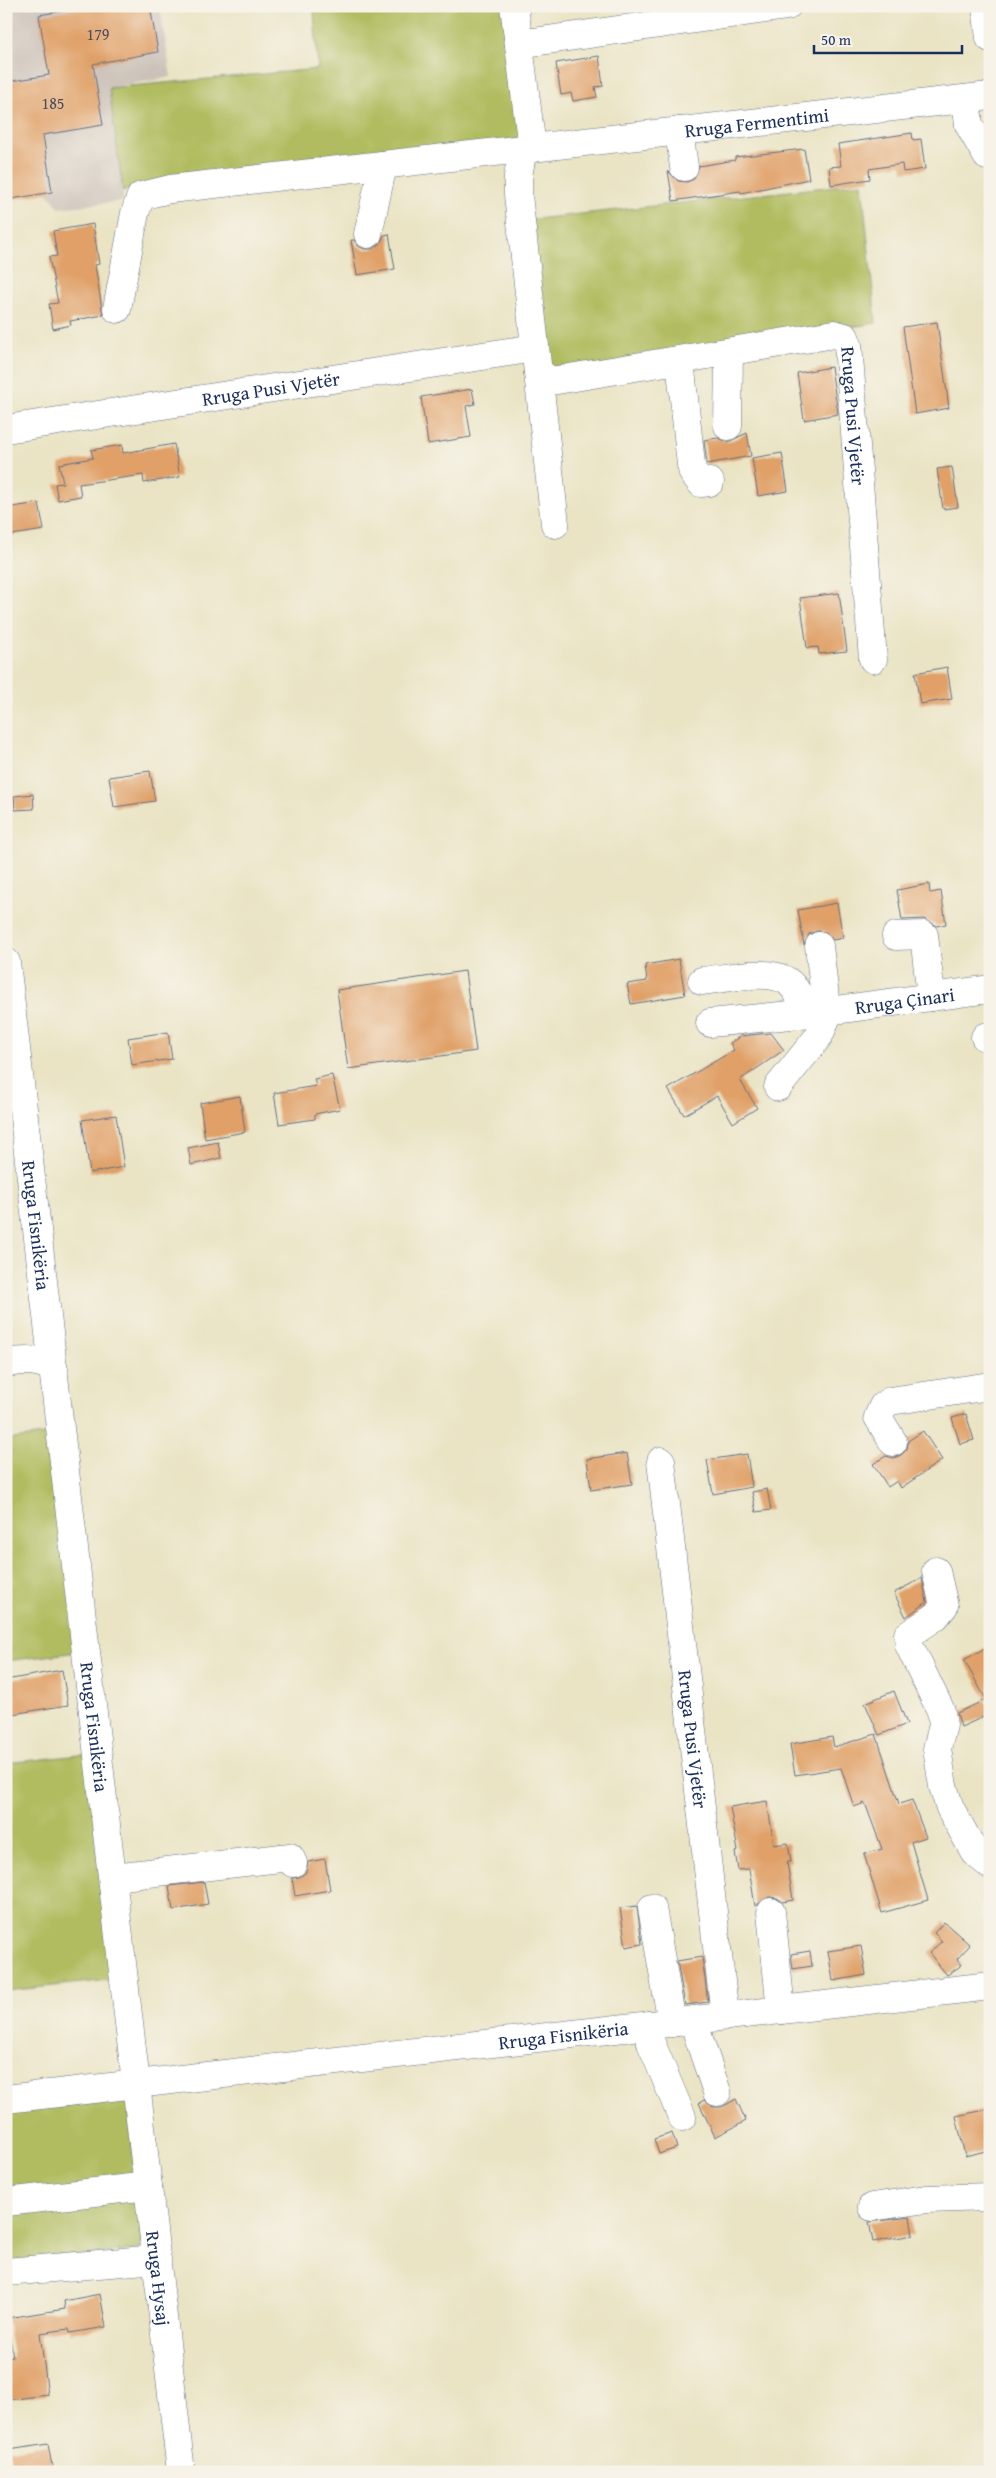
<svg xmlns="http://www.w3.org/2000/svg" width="996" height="2478" font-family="'Gentium Book Plus',serif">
  <rect width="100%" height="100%" fill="#f7f3e8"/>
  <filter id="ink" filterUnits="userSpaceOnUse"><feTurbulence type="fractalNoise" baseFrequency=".02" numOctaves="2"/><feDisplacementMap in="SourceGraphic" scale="10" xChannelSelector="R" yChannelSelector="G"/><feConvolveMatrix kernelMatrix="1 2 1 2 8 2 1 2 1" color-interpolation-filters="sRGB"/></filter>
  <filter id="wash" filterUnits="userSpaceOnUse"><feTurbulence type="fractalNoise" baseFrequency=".0096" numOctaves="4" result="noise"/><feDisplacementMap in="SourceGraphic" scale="20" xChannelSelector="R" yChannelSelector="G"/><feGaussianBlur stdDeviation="1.12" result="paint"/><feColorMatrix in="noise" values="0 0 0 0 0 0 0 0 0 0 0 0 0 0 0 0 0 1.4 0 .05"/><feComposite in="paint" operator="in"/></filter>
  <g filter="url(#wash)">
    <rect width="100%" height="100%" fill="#eae4c5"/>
    <!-- industrial -->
    <polygon fill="#ccc2b9" points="6,6 160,6 171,77 109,88 123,191 122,201 60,208 47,193 6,200"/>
    <!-- green -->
    <g fill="#b0bc5e" stroke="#66765e">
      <polygon points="365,6 505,6 522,142 123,191 109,88 318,69 314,12"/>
      <polygon points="862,183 876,323 562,373 548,371 527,220"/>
      <polygon points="51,1434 78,1652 6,1661 6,1440"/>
      <polygon points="89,1754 119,1979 6,1991 6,1763"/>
      <polygon points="128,2100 142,2249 6,2263 6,2112"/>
    </g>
    <g id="blocks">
      <!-- building -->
      <g fill="#e0a067">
        <polygon points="92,6 150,6 158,52 93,64 103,125 43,135 52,192 6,200 6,82 49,75 39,15"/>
        <polygon points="599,56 603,86 595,87 597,97 573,101 571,93 561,95 556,63"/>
        <polygon points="912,133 913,140 921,139 925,169 903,172 902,164 869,169 870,179 831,185 829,167 841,166 838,144"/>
        <polygon points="804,149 809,179 741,193 740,191 673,201 668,171 678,181 687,182 694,179 699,166 735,160 735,157"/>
        <polygon points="93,224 99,264 95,265 103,315 70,321 71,325 53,329 49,304 58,303 49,257 57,256 53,231"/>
        <polygon points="389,234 395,269 357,275 351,240 354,240 358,246 364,249 372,249 380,244 384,235"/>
        <polygon points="937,322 949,408 915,414 903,327"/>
        <polygon points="831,367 838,414 804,420 797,373"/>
        <polygon points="472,389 475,404 466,406 471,437 428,444 421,397"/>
        <polygon points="747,433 751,456 707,464 704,440 718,438 728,442"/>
        <polygon points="174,444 180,477 144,483 143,475 79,484 81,496 58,500 55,484 63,483 59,464 93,458 91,450 122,445 123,453"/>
        <polygon points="782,453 788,491 758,496 752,458"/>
        <polygon points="952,467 958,507 943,509 937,469"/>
        <polygon points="39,503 44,530 6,536 6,508"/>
        <polygon points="839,593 847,651 819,654 818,647 807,648 800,598"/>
        <polygon points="947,667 952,699 920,704 915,673"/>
        <polygon points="150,771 155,801 114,807 109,777"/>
        <polygon points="33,794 34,809 15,810 14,796"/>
        <polygon points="929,884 930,893 941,891 946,924 937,926 924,919 902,920 897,890"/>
        <polygon points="837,903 843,938 833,940 826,932 817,931 809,934 804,945 798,910"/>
        <polygon points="679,959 685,995 631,1004 627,984 647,981 645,965"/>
        <polygon points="465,971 476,1051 348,1069 337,990"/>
        <polygon points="168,1032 172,1059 132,1065 128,1038"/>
        <polygon points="771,1033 784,1050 740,1080 757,1108 733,1123 717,1096 684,1115 668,1089 734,1050 730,1043 741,1036"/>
        <polygon points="332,1075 340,1109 315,1114 315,1119 279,1124 274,1093 316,1086 314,1079"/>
        <polygon points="240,1096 245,1132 205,1139 200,1103"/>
        <polygon points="116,1115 124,1167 90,1173 82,1120"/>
        <polygon points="218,1142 221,1158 191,1165 188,1148"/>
        <polygon points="966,1414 974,1440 960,1444 952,1418"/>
        <polygon points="923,1431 942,1460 901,1488 897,1481 888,1487 873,1464 886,1456 894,1458 901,1455 907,1449 908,1441"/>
        <polygon points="627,1453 632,1484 591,1490 587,1459"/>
        <polygon points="747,1454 752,1487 713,1494 707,1460"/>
        <polygon points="767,1489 771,1510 756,1512 752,1492"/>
        <polygon points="922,1578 927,1602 906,1617 894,1593"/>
        <polygon points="990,1645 990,1706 964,1660"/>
        <polygon points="62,1670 68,1705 6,1715 6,1680"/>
        <polygon points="894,1691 907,1724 879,1735 865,1703"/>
        <polygon points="985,1700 990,1714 961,1727 957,1713"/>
        <polygon points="876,1734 899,1804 912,1800 926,1837 911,1842 928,1900 882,1913 864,1854 882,1849 865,1803 854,1807 841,1768 795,1775 790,1744 832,1737 834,1747"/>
        <polygon points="767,1801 774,1845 788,1843 791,1862 787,1862 793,1900 783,1902 777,1898 769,1897 755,1906 749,1869 738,1870 735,1852 738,1851 730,1807"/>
        <polygon points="325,1859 330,1890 295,1896 292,1878 300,1877 306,1872 308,1862"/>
        <polygon points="204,1882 208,1904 173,1910 169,1886"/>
        <polygon points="637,1906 642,1944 626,1947 620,1908"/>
        <polygon points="944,1922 970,1945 957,1959 962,1965 947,1975 929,1953 942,1941 934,1933"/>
        <polygon points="861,1946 866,1975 833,1981 828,1951"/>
        <polygon points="810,1951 812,1966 793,1969 791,1954"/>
        <polygon points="702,1957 708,2002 685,2005 677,1961"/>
        <polygon points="736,2099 746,2121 715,2137 699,2103 704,2100 713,2107 722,2107"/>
        <polygon points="990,2109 990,2150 965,2156 956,2116"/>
        <polygon points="672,2133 677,2148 659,2154 654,2139"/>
        <polygon points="910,2217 913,2235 873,2242 869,2222"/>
        <polygon points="100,2294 106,2327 70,2333 69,2329 40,2333 48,2395 7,2400 6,2358 13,2357 7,2318 65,2309 64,2301"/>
        <polygon points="48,2444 53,2472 13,2472 9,2450"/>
      </g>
    </g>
  </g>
  <g filter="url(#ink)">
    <use href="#blocks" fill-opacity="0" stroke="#636e82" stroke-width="1"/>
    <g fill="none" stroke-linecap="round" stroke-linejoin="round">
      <defs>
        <g id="minor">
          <polyline points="514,6 532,148"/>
          <polyline points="986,6 990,38"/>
          <polyline points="519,44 787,6"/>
          <polyline points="966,99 969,125 987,156"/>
          <polyline points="679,131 684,167"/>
          <polyline points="523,149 518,176 518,195 555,524"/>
          <polyline points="368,234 383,165"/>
          <path id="s1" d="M117,309L135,213L141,196L170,189L990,96"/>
          <polyline points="680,360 691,465 693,473 701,483 710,482"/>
          <path id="s2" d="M538,371L549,380H557L834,334L845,337L848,345L873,659"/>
          <polyline points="728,426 729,352"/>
          <path id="s3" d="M6,429L535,348"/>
          <polyline points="896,936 924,935 931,997"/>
          <path id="s4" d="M6,962L181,2472"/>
          <path d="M702,981C724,979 768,968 787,981C796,987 798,995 804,1003C807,1007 816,1010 821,1012"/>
          <path id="s5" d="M710,1023L821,1012L990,989"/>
          <polyline points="985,1037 990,1036"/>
          <polyline points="778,1087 819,1036 829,1011 825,998 819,946"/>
          <path d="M6,1363C25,1360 37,1359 54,1369"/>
          <polyline points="893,1442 878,1417 883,1406 890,1401 990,1386"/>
          <path id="s6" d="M661,1461L725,2016"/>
          <polyline points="936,1571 944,1606 935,1617 908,1635 909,1645 941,1711 943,1725 937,1749 943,1786 950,1808 975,1853 990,1865"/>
          <polyline points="113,1877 290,1857 293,1863"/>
          <polyline points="652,1908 672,2023"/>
          <polyline points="771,1912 781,2010"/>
          <polyline points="695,2020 698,2036 717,2092"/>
          <polyline points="648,2025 651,2043 682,2117"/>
          <path id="s7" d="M6,2099L990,1986"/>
          <polyline points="6,2202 148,2186"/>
          <polyline points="872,2207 926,2199 990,2197"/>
          <polyline points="6,2272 157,2259"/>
        </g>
      </defs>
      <!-- minor casing -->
      <use href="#minor" stroke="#636e82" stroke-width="29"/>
      <!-- minor -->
      <use href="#minor" stroke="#fff" stroke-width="28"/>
    </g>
  </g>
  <g text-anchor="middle" stroke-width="5" stroke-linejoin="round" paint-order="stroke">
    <!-- number labels -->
    <g font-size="16" fill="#4c4b60">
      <text x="98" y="40">179</text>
      <text x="53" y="109">185</text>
    </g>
    <!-- street labels -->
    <g font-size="19" fill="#1b2f5e" stroke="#f7f3e8">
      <text dy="7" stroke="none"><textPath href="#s1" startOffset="736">Rruga Fermentimi</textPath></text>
      <text dy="7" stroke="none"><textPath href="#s3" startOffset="268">Rruga Pusi Vjetër</textPath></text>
      <text dy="7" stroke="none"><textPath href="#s2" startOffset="394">Rruga Pusi Vjetër</textPath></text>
      <text dy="7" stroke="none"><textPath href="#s5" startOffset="196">Rruga Çinari</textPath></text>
      <text dy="7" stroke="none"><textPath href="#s4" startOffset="265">Rruga Fisnikëria</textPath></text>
      <text dy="7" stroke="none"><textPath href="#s4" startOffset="770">Rruga Fisnikëria</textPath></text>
      <text dy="7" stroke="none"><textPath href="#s6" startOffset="280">Rruga Pusi Vjetër</textPath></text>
      <text dy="7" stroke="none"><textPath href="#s7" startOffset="561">Rruga Fisnikëria</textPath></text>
      <text dy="7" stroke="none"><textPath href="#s4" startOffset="1325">Rruga Hysaj</textPath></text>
    </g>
  </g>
  <!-- margin -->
  <rect width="996" height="2478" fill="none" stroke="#f7f3e8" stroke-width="25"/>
  <!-- scale -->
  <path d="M814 45v8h148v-8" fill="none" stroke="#1b2f5e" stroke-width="2.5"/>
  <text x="821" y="45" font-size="15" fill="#1b2f5e" stroke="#f7f3e8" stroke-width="4" paint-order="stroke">50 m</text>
</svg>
